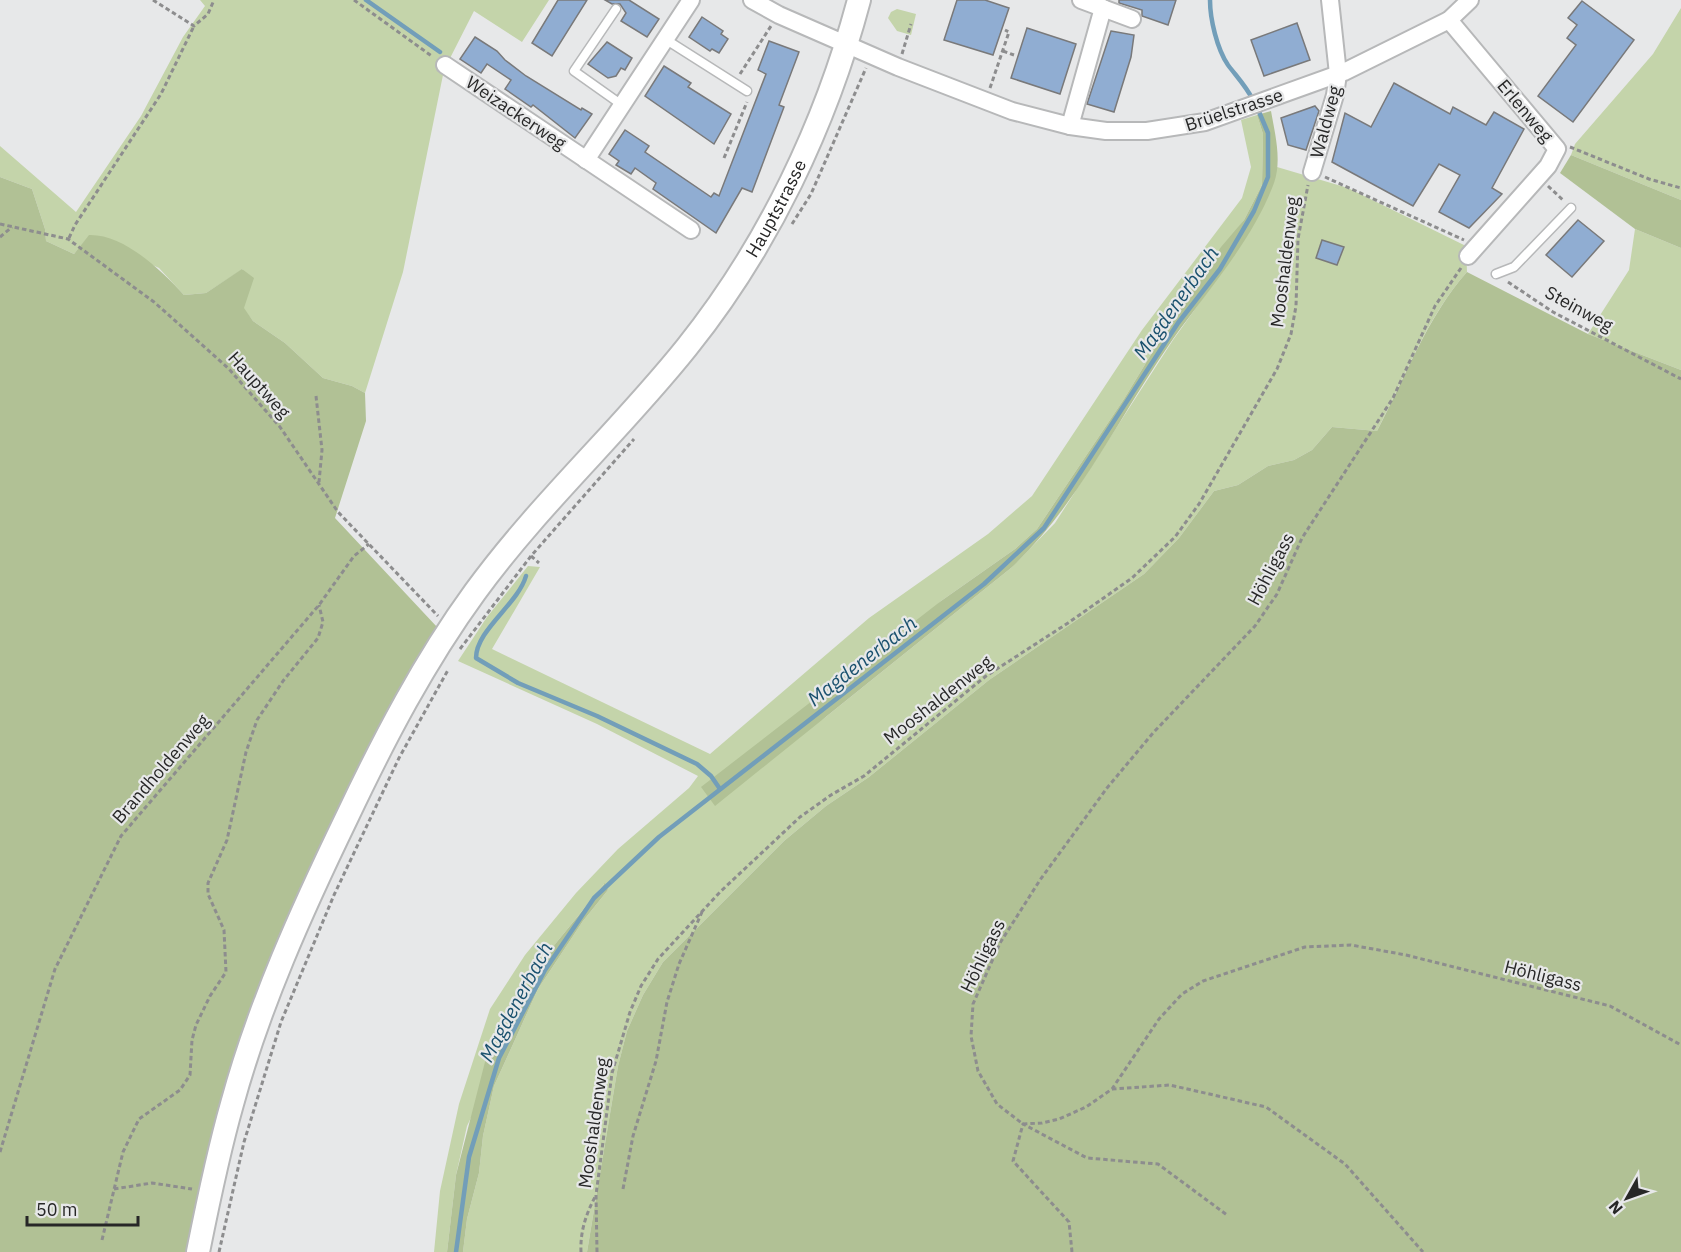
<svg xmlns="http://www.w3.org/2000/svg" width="1681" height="1252" font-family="'IBM Plex Sans',sans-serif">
  <rect width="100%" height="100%" fill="#e7e8e9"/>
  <!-- green -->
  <g fill="#c4d4aa">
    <polygon points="200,0 549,0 522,42 474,11 444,70 403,272 365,393 352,386 323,378 285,343 253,321 243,308 243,269 206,293 184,295 159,268 89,236 74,254 46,241 45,229 32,189 0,177 0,146 76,212 141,116 183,37 205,6"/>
    <polygon points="1681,8 1681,200 1571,155 1575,144 1653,54"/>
    <polygon points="897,9 916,14 911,35 897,31 888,18 891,12"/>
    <path d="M1257,115L1263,134L1262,185L1244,220L1186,297L1124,399L1037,529L1015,549L941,601L822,720L1011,568L1055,523L1173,340L1236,252L1263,205L1277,167L1348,188L1466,246L1467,272C1427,317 1404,378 1377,431L1332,427L1312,450L1294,460L1268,466L1238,485L1214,491L1179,538L1144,574L989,680L869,777L826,806L784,841L663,962L643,995L627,1031L618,1066L587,1252H463L467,1219L479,1173L483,1136L494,1086L538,989L583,921L608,890L604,884L556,943L467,1126L456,1175L447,1252H434L440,1191L459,1104L490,1009L525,955L576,893L618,849L689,788L698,776L597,724L458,661L487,617L528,566L540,567L492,649L710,754L869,618L988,534L1032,496L1142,330L1242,198L1251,167L1241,120Z"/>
    <polygon points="1635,229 1681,248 1681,370 1588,334 1629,270"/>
  </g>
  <!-- forest -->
  <g fill="#b1c195">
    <path d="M1271,111C1275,134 1282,160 1274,183C1253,240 1208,290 1173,339C1119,416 1080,503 1011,568L715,806L701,787L941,601L1015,549L1037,529L1124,399L1186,297L1221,247L1244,220L1262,185L1263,134L1257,115Z"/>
    <polygon points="1571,155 1681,200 1681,248 1635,229 1560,173"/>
    <path d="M0,177L32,189L45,229L46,241L74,254L89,235C124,234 161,270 184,295L206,293L242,269L254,278L244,308L253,321L285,343L323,378L352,386L365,393L366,421L335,518L437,627L302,890L241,1051L202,1176L187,1252H0Z"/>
    <path d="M1467,272L1588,334L1681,370V1252H587L618,1066L627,1031L643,995L663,962L784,841L826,806L869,777L989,680L1144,574L1179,538L1214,491L1238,485L1268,466L1294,460L1312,450L1332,427L1377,431C1405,378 1427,317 1467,272Z"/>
    <polygon points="605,883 608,890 583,921 538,989 494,1086 483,1136 479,1173 467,1219 463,1252 447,1252 456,1175 486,1058 513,1007 556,943"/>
  </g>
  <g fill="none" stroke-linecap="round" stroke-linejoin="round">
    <!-- stream -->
    <g stroke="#729eb9" stroke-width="4.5">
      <polyline points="366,0 440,52"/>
      <path d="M1210,0C1210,19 1217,49 1228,65C1237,77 1246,86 1253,100"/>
      <path d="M526,576C518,604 476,630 476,658L518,683L597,716L697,764L711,776L720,789"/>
      <polyline points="456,1252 469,1157 499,1058 545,970 594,898 659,837 984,584 1044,528 1178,323 1220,269 1254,211 1268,177 1268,133 1257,107"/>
    </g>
  </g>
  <!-- building -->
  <g fill="#90add2" stroke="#79797a" stroke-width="1.5">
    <polygon points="558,0 587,0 552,56 532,43"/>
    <polygon points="605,0 629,0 659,19 647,37 621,21 626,13 620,4 612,4"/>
    <polygon points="957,0 985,0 1009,8 993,55 944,40"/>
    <polygon points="1119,0 1176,0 1168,25 1142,16 1142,10 1119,3"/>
    <polygon points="1582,1 1634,40 1573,122 1538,96 1576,45 1567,38 1577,25 1568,18"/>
    <polygon points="702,17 723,31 721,34 728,39 719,53 712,49 710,51 689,37"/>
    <polygon points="1297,23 1310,60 1264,76 1251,40"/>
    <polygon points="1027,28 1076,44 1060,94 1011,78"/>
    <polygon points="1111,31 1134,35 1131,57 1114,112 1087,104"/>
    <polygon points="475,37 497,51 505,60 526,76 581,110 582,108 592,114 575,138 533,105 531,107 505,89 511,80 487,64 481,73 460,59"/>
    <polygon points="769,41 799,52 779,105 784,107 752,192 742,188 716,233 653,189 656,183 635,168 631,174 616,165 619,161 609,154 625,130 649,146 645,152 711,197 714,193 719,196 766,74 758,70"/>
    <polygon points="607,42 632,58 625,70 621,68 616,76 608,78 588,64"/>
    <polygon points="664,66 691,83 688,87 731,114 714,144 645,96"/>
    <polygon points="1394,83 1450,114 1453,107 1486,125 1494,112 1524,129 1492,188 1502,194 1469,228 1439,212 1460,175 1439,164 1413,206 1332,162 1345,113 1371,127"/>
    <polygon points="1315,106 1319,111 1306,150 1288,145 1281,118"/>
    <polygon points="1578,220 1604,241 1572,277 1546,255"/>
    <polygon points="1322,240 1344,247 1337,265 1316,258"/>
  </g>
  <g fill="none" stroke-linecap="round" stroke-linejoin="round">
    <defs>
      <g id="service">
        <polyline points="616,9 574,71 622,105"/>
        <polyline points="665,39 747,91"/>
        <polyline points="1496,274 1514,267 1571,208"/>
      </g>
      <g id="minor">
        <polyline points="752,0 779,15 898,67 1012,111 1070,126 1106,131 1147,131 1205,122 1344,72 1449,20 1470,0"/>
        <polyline points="1081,0 1132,19"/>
        <polyline points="1449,20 1557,149 1548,166 1468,256"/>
        <polyline points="445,65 691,230"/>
        <polyline points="1070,126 1103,8"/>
        <polyline points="586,160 691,0"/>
        <polyline points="1312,172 1335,95 1338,74 1330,0"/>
      </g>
      <g id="secondary">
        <path id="s1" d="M198,1252C208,1202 218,1153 232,1104C259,1005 302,910 347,817C384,739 424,662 475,592C539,504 620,431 687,347C768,246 826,124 859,0"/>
      </g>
    </defs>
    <!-- service casing -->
    <use href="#service" stroke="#b7b8b9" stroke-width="11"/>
    <!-- minor casing -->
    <use href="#minor" stroke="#b7b8b9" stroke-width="20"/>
    <!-- secondary casing -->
    <use href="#secondary" stroke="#b7b8b9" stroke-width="26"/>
    <!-- path -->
    <g stroke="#8d8d8e" stroke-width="3" stroke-dasharray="4.5 3" stroke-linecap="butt">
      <polyline points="153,0 194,26 208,14 214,0"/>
      <polyline points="354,0 433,57"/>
      <polyline points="1003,51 1014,55"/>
      <polyline points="902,54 911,24"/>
      <polyline points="740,74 771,26"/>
      <polyline points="990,88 1009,32 1005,30"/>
      <polyline points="1570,147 1649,179 1681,188"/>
      <polyline points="724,158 747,102"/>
      <polyline points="1325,177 1464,240"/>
      <polyline points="1548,186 1563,200"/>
      <polyline points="0,224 68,239 154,302 200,343 229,369 280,427 338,512 438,616"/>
      <polyline points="792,224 811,194 866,68"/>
      <polyline points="0,237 12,227"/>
      <polyline points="69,238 75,225 161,94 194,26"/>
      <polyline points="1461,268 1435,306 1393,398 1302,538 1277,594 1255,626 1153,733 1107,788 1040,880 1000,943 973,1004 971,1036 978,1071 997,1104 1023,1124 1042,1123 1059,1119 1086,1107 1112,1089 1159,1019 1182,994 1203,981 1305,947 1351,945 1406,955 1610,1006 1681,1045"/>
      <polyline points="1508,282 1553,312 1681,379"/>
      <polyline points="316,396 322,450 319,482"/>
      <polyline points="531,556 539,563"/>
      <polyline points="460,649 531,556 634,439"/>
      <polyline points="1112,1089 1170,1085 1266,1107 1345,1164 1423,1252"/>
      <polyline points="0,1152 55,969 121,836 319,605 354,556 369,544"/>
      <polyline points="114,1189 152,1183 192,1189"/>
      <polyline points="623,1189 633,1136 656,1061 667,1002 679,964 702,912"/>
      <polyline points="102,1240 123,1152 139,1119 180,1090 190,1075 192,1040 196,1025 210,996 226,972 224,930 208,894 208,883 227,840 246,752 257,720 283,681 318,638 323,622 319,605"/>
      <polyline points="219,1252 244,1142 281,1022 334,895 399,758 448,670"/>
      <path d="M581,1252C580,1232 586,1214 595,1197"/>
      <polyline points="597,1252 596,1195 612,1073 630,1012 641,986 658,959 720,892 800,817 831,795 864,776 986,676 1068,623 1132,578 1175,537 1199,504 1277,369 1291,334 1296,306 1298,239 1308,185"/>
      <polyline points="1072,1252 1069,1222 1013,1161 1023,1124 1087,1158 1158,1164 1227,1215"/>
    </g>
    <!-- service -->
    <use href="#service" stroke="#fff" stroke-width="8"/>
    <!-- minor -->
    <use href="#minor" stroke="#fff" stroke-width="16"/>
    <!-- secondary -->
    <use href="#secondary" stroke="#fff" stroke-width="22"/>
  </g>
  <g text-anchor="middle" stroke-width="4.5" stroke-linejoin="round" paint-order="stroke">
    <!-- street labels -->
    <g font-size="18" fill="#272727" stroke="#e7e8e9">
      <text transform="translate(1234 110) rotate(-18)" y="6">Brüelstrasse</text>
      <text transform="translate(1525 111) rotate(50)" y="6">Erlenweg</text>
      <text transform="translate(516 113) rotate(34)" y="6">Weizackerweg</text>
      <text transform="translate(1326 122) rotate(-75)" y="6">Waldweg</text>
      <text dy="6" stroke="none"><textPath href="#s1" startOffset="1210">Hauptstrasse</textPath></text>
      <text transform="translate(1285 262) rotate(-83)" y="6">Mooshaldenweg</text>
      <text transform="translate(1579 309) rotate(29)" y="6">Steinweg</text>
      <text transform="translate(259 385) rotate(48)" y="6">Hauptweg</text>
      <text transform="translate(1271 569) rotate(-62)" y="6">Höhligass</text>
      <text transform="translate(938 700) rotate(-38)" y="6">Mooshaldenweg</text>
      <text transform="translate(161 769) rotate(-49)" y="6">Brandholdenweg</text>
      <text transform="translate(983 956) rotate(-64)" y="6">Höhligass</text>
      <text transform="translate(1543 976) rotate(14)" y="6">Höhligass</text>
      <text transform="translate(594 1123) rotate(-82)" y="6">Mooshaldenweg</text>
    </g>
    <!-- water labels -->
    <g font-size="20" font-style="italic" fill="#1a516e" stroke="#e7e8e9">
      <text transform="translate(1176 303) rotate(-55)" y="7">Magdenerbach</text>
      <text transform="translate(862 661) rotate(-38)" y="7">Magdenerbach</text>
      <text transform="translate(516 1002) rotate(-62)" y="7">Magdenerbach</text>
    </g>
  </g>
  <!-- north arrow -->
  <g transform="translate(1627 1198) rotate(230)" stroke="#e7e8e9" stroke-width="4.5" paint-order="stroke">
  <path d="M0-4.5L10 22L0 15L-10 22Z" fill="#272727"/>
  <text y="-9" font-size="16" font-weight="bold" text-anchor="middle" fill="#272727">N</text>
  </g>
  <!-- scale -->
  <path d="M27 1216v9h111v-9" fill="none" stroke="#272727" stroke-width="3"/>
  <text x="36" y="1216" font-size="18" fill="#272727" stroke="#e7e8e9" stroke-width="4.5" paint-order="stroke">50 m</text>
</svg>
